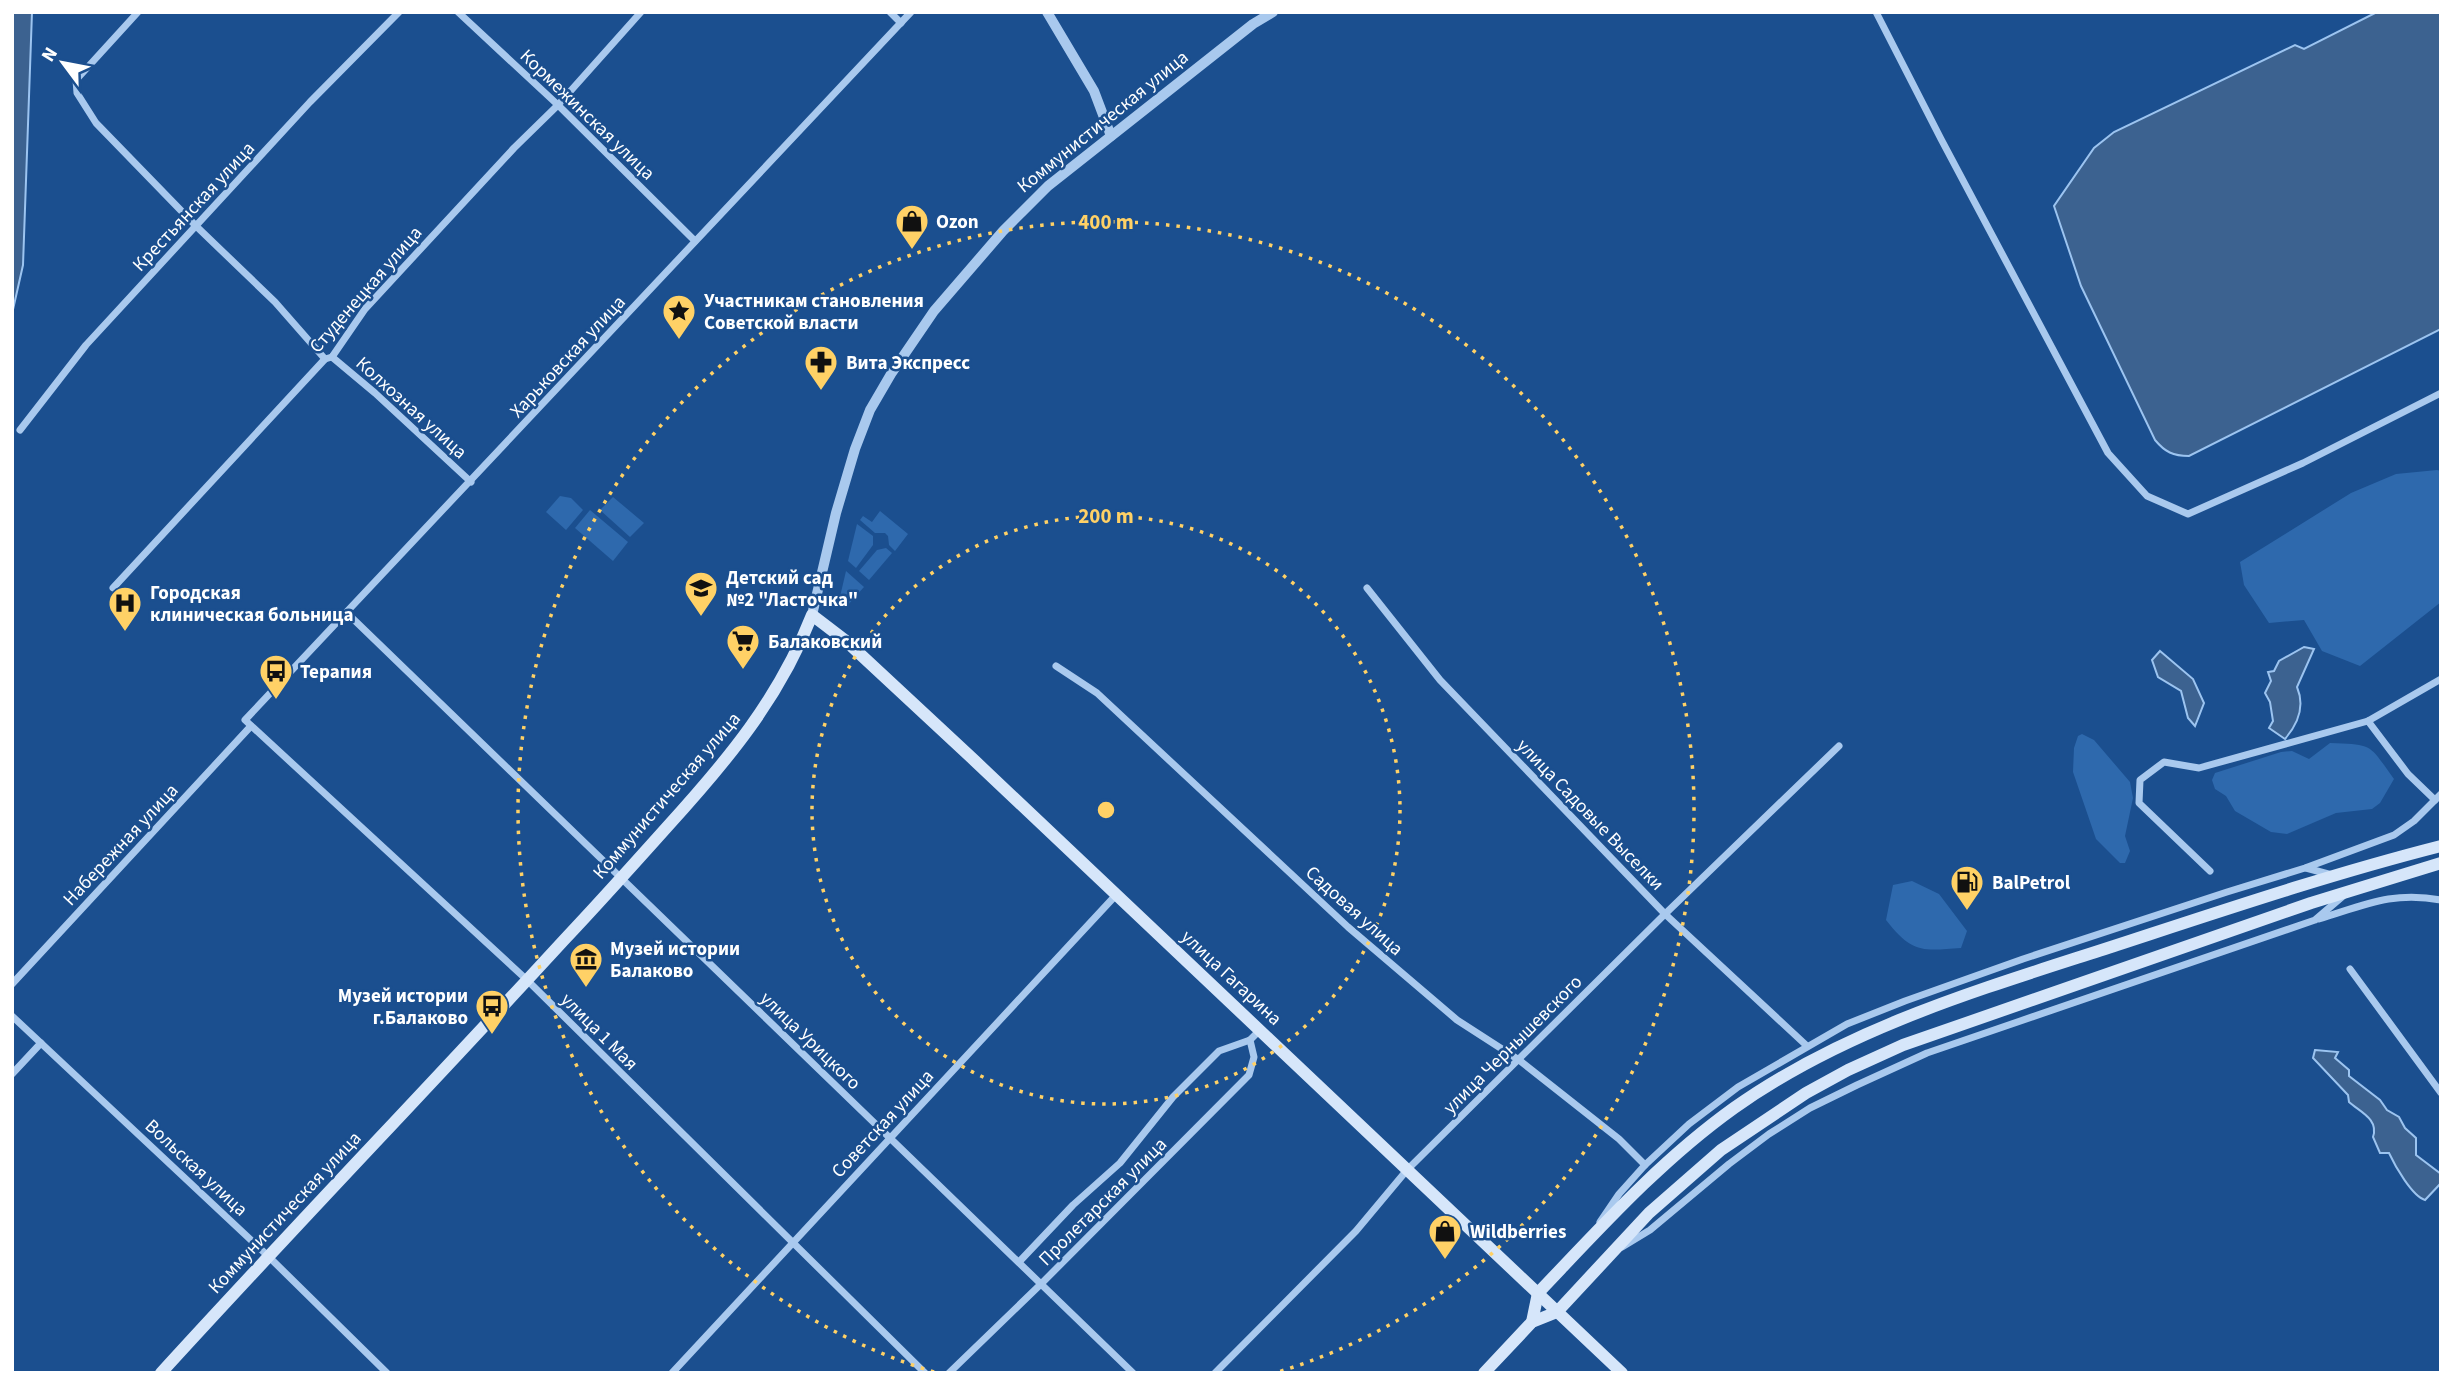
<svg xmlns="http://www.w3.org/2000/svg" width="2453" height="1385" font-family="'Source Sans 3',sans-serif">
  <rect width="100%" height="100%" fill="#1b4f8f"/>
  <!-- green -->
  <g fill="#2e69ad">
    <polygon points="2437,470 2441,471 2441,602 2360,666 2322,651 2304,620 2269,623 2244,585 2240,562 2351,493 2396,474"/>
    <polygon points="560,496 571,498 583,510 566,530 546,512"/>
    <polygon points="613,497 644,523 630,537 600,510"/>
    <polygon points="590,510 628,542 613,561 575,528"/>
    <polygon points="880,511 908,534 895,551 889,545 888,536 885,533 875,533 860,520 863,516 872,522"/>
    <polygon points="857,524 873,536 873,545 856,568 848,561"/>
    <polygon points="886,548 892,553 869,580 859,571 877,550"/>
    <polygon points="846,571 864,587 846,607 839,601"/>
    <polygon points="2082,734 2094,740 2130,782 2133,798 2125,836 2130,851 2125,863 2120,863 2096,839 2073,772 2074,748 2078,736"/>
    <path d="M2330,743C2374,745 2368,743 2394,779L2380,803L2372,809L2336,813L2287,834L2271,832L2235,811L2226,796L2215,789L2212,780L2215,773L2281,752L2292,751L2309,759Z"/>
    <path d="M1912,881L1939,894L1967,931L1961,948C1921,951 1912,953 1886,920L1893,885Z"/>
  </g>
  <!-- water -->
  <g fill="#3c6290" stroke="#9cc4f0" stroke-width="2">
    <polygon points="12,12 32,12 23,265 12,314"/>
    <path d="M2377,12H2441V329L2189,456C2173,456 2165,452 2155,440L2081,286L2054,206L2094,148L2114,132L2295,45L2304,49Z"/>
    <path d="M2304,647L2314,649L2297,687C2305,706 2298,724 2285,739L2269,728L2273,721L2270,702L2265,693L2271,681L2268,672L2274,671L2279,661Z"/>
    <polygon points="2160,651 2193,679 2204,703 2195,726 2188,718 2181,691 2158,677 2152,660"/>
    <path d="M2315,1050L2338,1052L2335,1058L2349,1070V1076L2380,1100L2387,1110L2399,1117L2405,1128L2416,1138V1155L2441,1174V1183L2425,1200C2412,1196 2395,1166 2389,1153H2380L2373,1137C2379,1119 2360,1112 2349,1102L2348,1095L2313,1058Z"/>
  </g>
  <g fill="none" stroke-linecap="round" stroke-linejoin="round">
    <!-- minor -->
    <g stroke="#a9c9ee" stroke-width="7">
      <polyline points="138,12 76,80 77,93 96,123 196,226 275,302 325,359"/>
      <polyline points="458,12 558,105 695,241"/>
      <polyline points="890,12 901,23"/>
      <polyline points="911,12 245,720 527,980 925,1373"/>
      <polyline points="1876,12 1941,139 2108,453 2147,496 2188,514 2303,463 2441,393"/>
      <polyline points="332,357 375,393 471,482"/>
      <polyline points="20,430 86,345 310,102 399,12"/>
      <polyline points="113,588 325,359 332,357 365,309 514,148 558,105 641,12"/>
      <polyline points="1367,588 1440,680 1665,914 1807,1046"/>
      <polyline points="347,613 1133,1373"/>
      <polyline points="1056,666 1097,693 1348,927 1457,1020 1519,1060 1619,1139 1645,1165"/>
      <polyline points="2368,721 2408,774 2435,800"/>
      <polyline points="2306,868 2332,875"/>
      <polyline points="2210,871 2139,803 2140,780 2164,762 2199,768 2368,721 2441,679"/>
      <path d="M2319,919C2365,905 2392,891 2441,900"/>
      <polyline points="2350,969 2441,1093"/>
      <polyline points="12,984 251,726"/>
      <polyline points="12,1016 268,1256 387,1373"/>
      <polyline points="12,1074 41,1043"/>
      <polyline points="1600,1222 1619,1194 1645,1165 1689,1124 1738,1087 1847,1024 1905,1001 2023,959 2227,892 2305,868 2394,835 2414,821 2441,794"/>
      <polyline points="1622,1247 1650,1230 1729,1164 1769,1134 1810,1108 1857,1085 1927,1053 2315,920 2343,896"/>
      <polyline points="1019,1262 1073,1205 1120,1163 1173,1097 1219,1051 1250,1040"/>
      <polyline points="672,1373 1116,895"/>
      <polyline points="949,1373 1041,1284 1249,1075 1254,1057 1250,1040 1260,1030"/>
      <polyline points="1215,1373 1356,1231 1407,1170 1665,914 1839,746"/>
    </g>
    <!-- tertiary -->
    <g stroke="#a9c9ee" stroke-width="10">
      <polyline points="1047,12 1094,91 1111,136"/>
      <polyline points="812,615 836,513 855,449 870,410 891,374 934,311 1003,231 1048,186 1253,24 1273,12"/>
    </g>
    <!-- secondary -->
    <g stroke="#d6e6fa" stroke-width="12">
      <path d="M1538,1293C1600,1228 1660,1161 1734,1108C1848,1027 1985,988 2117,945C2224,910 2331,874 2441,846"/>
      <polyline points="1532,1322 1538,1293"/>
      <path d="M161,1373C294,1227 431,1085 564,940C599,903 633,865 667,827C727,761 779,699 812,615L846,641L975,761L1622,1373"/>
      <polyline points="1484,1373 1532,1322 1557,1312 1649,1213 1721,1150 1806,1093 1848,1070 1903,1045 2311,903 2441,863"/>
    </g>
  </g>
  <!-- distance rings -->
  <g fill="none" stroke="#ffd166" stroke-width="3.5" stroke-dasharray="3.5 7">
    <circle cx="1106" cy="810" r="294"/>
    <path d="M934 1372A588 588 0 1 1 1278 1372"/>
  </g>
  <!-- icons -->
  <defs>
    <symbol id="shop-pin" viewBox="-11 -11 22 30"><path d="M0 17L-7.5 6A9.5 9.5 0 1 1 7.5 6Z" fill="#ffd166" stroke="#1b4f8f"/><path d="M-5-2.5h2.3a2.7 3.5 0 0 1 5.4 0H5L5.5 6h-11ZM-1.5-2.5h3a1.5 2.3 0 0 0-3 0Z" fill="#111"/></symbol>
    <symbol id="sight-pin" viewBox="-11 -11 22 30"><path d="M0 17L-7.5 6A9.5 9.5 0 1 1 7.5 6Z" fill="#ffd166" stroke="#1b4f8f"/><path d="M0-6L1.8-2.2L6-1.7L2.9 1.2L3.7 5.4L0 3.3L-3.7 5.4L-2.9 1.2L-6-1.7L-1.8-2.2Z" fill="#111"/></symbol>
    <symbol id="pharmacy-pin" viewBox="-11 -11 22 30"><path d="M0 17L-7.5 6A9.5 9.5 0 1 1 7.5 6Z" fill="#ffd166" stroke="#1b4f8f"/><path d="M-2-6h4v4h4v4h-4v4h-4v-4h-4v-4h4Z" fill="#111"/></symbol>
    <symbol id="school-pin" viewBox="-11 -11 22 30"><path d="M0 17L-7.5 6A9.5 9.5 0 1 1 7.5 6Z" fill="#ffd166" stroke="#1b4f8f"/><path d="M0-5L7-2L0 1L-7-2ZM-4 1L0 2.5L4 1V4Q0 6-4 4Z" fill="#111"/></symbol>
    <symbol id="hospital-pin" viewBox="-11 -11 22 30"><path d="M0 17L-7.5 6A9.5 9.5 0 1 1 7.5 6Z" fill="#ffd166" stroke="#1b4f8f"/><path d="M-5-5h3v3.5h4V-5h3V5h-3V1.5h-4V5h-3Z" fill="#111"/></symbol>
    <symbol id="supermarket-pin" viewBox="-11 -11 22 30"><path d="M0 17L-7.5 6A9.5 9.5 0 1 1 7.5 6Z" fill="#ffd166" stroke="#1b4f8f"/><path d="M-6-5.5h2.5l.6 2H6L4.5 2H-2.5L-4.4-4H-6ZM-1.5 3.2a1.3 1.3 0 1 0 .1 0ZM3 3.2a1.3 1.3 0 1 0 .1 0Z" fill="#111"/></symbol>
    <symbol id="bus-pin" viewBox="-11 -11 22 30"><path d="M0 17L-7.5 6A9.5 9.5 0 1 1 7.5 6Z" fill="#ffd166" stroke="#1b4f8f"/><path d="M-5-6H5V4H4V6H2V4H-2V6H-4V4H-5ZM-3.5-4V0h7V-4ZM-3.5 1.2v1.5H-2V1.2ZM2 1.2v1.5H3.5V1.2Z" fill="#111"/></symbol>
    <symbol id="fuel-pin" viewBox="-11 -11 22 30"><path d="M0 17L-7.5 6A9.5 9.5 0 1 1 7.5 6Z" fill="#ffd166" stroke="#1b4f8f"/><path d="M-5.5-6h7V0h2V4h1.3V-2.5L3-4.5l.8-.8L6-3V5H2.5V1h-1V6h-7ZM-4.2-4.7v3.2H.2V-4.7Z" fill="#111"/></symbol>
    <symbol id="museum-pin" viewBox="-11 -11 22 30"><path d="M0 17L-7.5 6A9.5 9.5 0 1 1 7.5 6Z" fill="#ffd166" stroke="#1b4f8f"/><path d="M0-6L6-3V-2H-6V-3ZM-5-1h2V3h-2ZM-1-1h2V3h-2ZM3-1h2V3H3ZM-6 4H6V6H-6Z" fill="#111"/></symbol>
  </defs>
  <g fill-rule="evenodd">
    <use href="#shop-pin" x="893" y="202" width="38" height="52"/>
    <use href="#sight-pin" x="660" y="292" width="38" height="52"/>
    <use href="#pharmacy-pin" x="802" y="343" width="38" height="52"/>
    <use href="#school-pin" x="682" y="569" width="38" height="52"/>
    <use href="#hospital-pin" x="106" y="584" width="38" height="52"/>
    <use href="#supermarket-pin" x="724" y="622" width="38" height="52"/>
    <use href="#bus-pin" x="257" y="652" width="38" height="52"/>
    <use href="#fuel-pin" x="1948" y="863" width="38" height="52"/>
    <use href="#museum-pin" x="567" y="940" width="38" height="52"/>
    <use href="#bus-pin" x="473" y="987" width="38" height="52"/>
    <use href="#shop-pin" x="1426" y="1212" width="38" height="52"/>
  </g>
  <g text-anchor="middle" stroke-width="5" stroke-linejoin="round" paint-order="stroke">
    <!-- street labels -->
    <g font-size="19" fill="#fff" stroke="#1b4f8f">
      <text transform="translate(588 114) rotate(44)" y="7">Кормежинская улица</text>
      <text transform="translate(1102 121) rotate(-39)" y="7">Коммунистическая улица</text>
      <text transform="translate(193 206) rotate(-47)" y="7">Крестьянская улица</text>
      <text transform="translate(365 289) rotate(-49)" y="7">Студенецкая улица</text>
      <text transform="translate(567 356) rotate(-47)" y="7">Харьковская улица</text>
      <text transform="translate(412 407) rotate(42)" y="7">Колхозная улица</text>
      <text transform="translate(666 795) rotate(-49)" y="7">Коммунистическая улица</text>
      <text transform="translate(1591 814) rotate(46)" y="7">улица Садовые Выселки</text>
      <text transform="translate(120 844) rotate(-47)" y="7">Набережная улица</text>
      <text transform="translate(1355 910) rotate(42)" y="7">Садовая улица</text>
      <text transform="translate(1232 977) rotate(43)" y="7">улица Гагарина</text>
      <text transform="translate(600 1031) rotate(45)" y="7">улица 1 Мая</text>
      <text transform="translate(811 1040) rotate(44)" y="7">улица Урицкого</text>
      <text transform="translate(1512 1044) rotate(-45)" y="7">улица Чернышевского</text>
      <text transform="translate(882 1123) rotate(-47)" y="7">Советская улица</text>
      <text transform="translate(197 1167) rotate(43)" y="7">Вольская улица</text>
      <text transform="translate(1102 1201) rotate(-45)" y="7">Пролетарская улица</text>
      <text transform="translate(284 1212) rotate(-47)" y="7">Коммунистическая улица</text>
    </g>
    <!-- poi labels -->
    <g font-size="19" font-weight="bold" fill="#fff" stroke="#1b4f8f" text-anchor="start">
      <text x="936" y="228">Ozon</text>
      <text x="704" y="307">Участникам становления<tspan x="704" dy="22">Советской власти</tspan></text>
      <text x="846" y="369">Вита Экспресс</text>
      <text x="726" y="584">Детский сад<tspan x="726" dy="22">№2 "Ласточка"</tspan></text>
      <text x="150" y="599">Городская<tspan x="150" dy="22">клиническая больница</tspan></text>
      <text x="768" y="648">Балаковский</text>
      <text x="300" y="678">Терапия</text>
      <text x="1992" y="889">BalPetrol</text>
      <text x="610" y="955">Музей истории<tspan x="610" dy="22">Балаково</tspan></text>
      <text x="468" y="1002" text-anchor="end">Музей истории<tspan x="468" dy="22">г.Балаково</tspan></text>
      <text x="1470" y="1238">Wildberries</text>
    </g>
  </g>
  <circle cx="1106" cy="810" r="10" fill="#ffd166" stroke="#1b4f8f" stroke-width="3.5"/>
  <g font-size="21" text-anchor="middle" font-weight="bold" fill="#ffd166" stroke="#1b4f8f" stroke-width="5" stroke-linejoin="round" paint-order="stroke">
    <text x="1106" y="229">400 m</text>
    <text x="1106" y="523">200 m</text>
  </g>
  <!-- border -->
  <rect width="2453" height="1385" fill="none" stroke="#ffffff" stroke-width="28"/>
  <!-- north arrow -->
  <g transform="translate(63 63) rotate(302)" stroke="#1b4f8f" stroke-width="5" paint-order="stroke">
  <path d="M0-5L12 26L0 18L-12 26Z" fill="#ffffff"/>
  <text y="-10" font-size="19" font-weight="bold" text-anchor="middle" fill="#ffffff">N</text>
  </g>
</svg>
